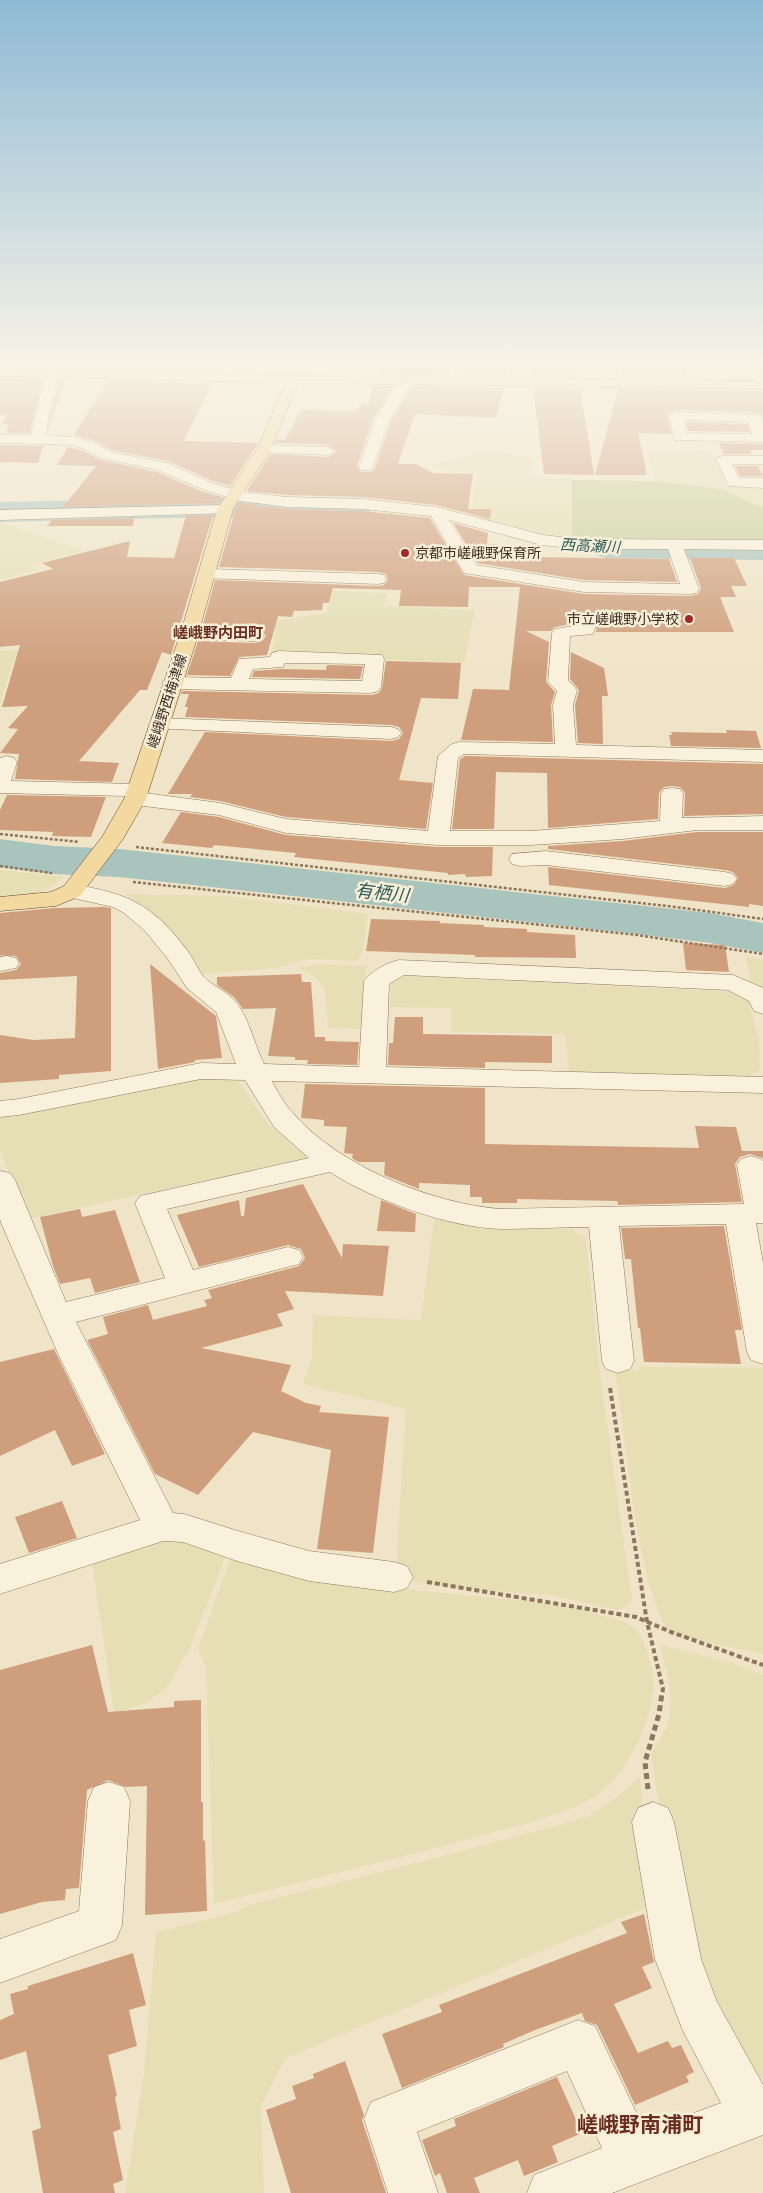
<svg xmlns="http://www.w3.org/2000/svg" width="763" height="2193" font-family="Merriweather,'Noto Sans JP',serif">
  <rect width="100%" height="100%" fill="#f0e4c8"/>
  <!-- farmland -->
  <g fill="#e6deb5">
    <polygon points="490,449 533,458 530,478 572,478 572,539 549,537 470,518 477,474 432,469 434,465 443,462"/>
    <polygon points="647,449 712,451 728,485 763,485 763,507 748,503 719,489 655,482"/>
    <polygon points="0,522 16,527 82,551 31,565 40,570 0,580"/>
    <polygon points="334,591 387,593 384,606 475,610 464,663 272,655 276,621 326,613"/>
    <polygon points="24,649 15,659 8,676 0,704 0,651"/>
    <polygon points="0,870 63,877 53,886 30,896 0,897"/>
    <polygon points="124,894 226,896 368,914 363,950 357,961 311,959 295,962 280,968 199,974 145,906"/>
    <polygon points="746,956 763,960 763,988 751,981"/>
    <polygon points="316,964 366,966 362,1029 328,1028 325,992 320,982 309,973 298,968"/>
    <polygon points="406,976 734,992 748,1000 759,1040 760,1070 747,1077 569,1072 565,1034 451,1032 451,1008 390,1007 391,982"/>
    <polygon points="202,1074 236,1078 268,1124 316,1156 28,1219 0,1151 0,1112"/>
    <polygon points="434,1219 478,1226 571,1229 586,1239 600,1373 632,1600 626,1607 617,1610 549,1595 477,1590 415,1582 400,1575 396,1567 406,1409 303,1384 312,1359 313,1315 421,1320"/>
    <polygon points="640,1367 763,1368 763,1654 680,1637 671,1632 663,1623 649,1585 636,1525 615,1370 637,1371"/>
    <polygon points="167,1536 227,1553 189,1649 168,1686 148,1702 114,1713 92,1561"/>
    <polygon points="232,1555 371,1586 529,1601 580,1609 625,1622 636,1630 644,1643 652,1669 654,1688 650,1710 640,1739 625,1766 609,1785 594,1797 571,1809 528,1823 428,1850 214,1904 206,1666 198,1649"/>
    <polygon points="660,1645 736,1664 763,1675 763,2078 756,2081 711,2000 684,1916 658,1799 651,1755 668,1724 671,1698 668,1678"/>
    <polygon points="640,1777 652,1905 285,2058 261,2106 264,2193 125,2193 144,2073 156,1932 227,1915 256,1903 335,1884 564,1824 588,1816 615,1799"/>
  </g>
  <!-- green -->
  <path fill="#c9cf9b" d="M572,480C620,480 669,480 717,489C732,491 746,503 763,507V542L572,539Z"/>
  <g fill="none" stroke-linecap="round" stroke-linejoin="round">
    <!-- river -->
    <g fill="#a9c4bc" fill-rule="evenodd">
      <polygon points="265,496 356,498 367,501 372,508 367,515 356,518 265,516 0,522 0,502"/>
      <polygon points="607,538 763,540 763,560 607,558 595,555 590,548 595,541"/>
      <polygon points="0,839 54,846 119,849 710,913 763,923 763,953 710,943 628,933 119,877 54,874 0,867"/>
    </g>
  </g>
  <!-- building -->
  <g fill="#cf9f7d">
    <polygon points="116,366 194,367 220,366 217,371 114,369"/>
    <polygon points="379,366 450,366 447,375 380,374 377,374"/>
    <polygon points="466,366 507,366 506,376 463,375"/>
    <polygon points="532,366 576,366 578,377 532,376"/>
    <polygon points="624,366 685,368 685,378 621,377"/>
    <polygon points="0,378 43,379 30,433 6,433 9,424 2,424 7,415 0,415"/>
    <polygon points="59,379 65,379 47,433"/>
    <polygon points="107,381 212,383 184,441 258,443 255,448 230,486 213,481 168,461 111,450 95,441 74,435"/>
    <polygon points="373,386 395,386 373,419 357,466 361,472 371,472 375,468 391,421 412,386 504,388 496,418 415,414 398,464 416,464 433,473 473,474 468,509 491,509 490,519 436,505 363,497 287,495 247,491 270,454 328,457 337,452 328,445 275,443 277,439 285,440 301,410 356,411 362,403 369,403"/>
    <polygon points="533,388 580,389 594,475 544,474"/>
    <polygon points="618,389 763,391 763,417 760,413 675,410 667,415 672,434 638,433 647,475 595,475"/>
    <polygon points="686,422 748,424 750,432 688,431"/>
    <polygon points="719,443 763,444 763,450 750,450 752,454 724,454"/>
    <polygon points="0,445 43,446 38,463 0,462"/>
    <polygon points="68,447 84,451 101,460 157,472 201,491 222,497 219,503 63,507 96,466 57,465"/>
    <polygon points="735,466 758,466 763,476 740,476"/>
    <polygon points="239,503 287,509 363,511 430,518 464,575 584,594 690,596 698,594 701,588 690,558 734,558 747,586 731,586 736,597 720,597 734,632 596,632 598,621 594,616 588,615 582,616 578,623 555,627 551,631 526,631 549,642 546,682 555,692 551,705 553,742 461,740 473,689 509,690 520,587 469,587 468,607 399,606 401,590 333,588 329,603 323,603 322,610 294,611 292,617 278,616 267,655 239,657 230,676 187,675 198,641 255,643 262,641 266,636 262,631 255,629 202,628 215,580 378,586 384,585 388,580 386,574 378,572 219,567 235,510"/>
    <polygon points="213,515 171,655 162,652 147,690 140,690 79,761 119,763 112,782 15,779 19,754 0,753 18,729 8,728 28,706 2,707 20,645 0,647 0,582 53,569 42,563 130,541 127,557 174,558 186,516"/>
    <polygon points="134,518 133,526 47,526 52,520"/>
    <polygon points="453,523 488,533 487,544 496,544 496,546 509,546 510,550 522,550 524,557 669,559 677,582 584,580 477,563"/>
    <polygon points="571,652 604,668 608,696 602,696 603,744 578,743 575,705 579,690 570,679"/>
    <polygon points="386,661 461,663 458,699 421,698 399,780 433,783 426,829 286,817 220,801 190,797 192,794 168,794 205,732 391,741 399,739 403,733 399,727 391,725 185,717 188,707 185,707 189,694 181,694 182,691 372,695 379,693 382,688"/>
    <polygon points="327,665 363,666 360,679 252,677 254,671 282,669 326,670"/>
    <polygon points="726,730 756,731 761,748 671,746 669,735 672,735 671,732 727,733"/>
    <polygon points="465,756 763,764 763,814 684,816 685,793 680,787 672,786 664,787 659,793 658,819 548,828 547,773 496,772 494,829 452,829 460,759"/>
    <polygon points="7,795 106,797 91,837 52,836 53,832 0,830 0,810"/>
    <polygon points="181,812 219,817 286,835 438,847 493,847 492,876 466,877 465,874 448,875 448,873 294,857 296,853 214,845 212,848 162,843"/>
    <polygon points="697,832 763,832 763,906 749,904 749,907 549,885 548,867 725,888 734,885 738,878 733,872 725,870 548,849 548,846 623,841"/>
    <polygon points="105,907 111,908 111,1071 59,1075 59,1079 0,1083 0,1035 33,1040 75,1038 77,976 0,980 0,973 16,970 21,964 16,956 0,955 0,913 55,908"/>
    <polygon points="371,919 440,921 440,923 484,925 484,927 527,929 527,932 575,935 576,958 475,957 475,955 366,951"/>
    <polygon points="683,943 725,945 729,972 686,970"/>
    <polygon points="150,964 216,1016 222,1058 195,1060 195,1062 158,1069"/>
    <polygon points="301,974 302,982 311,982 315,1037 325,1037 325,1041 359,1042 357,1065 307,1064 308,1060 295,1060 295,1057 268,1056 276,1008 243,1009 234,997 217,985 217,977"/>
    <polygon points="395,1017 423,1017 423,1034 552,1036 552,1063 485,1062 485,1068 388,1065 389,1043 393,1043"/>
    <polygon points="305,1084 485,1088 485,1144 699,1148 695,1126 736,1127 742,1151 763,1151 763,1158 750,1154 740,1157 735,1164 742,1202 618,1205 617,1201 517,1199 517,1203 482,1203 482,1197 470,1197 470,1185 419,1183 419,1189 384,1175 385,1162 358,1162 352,1158 353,1154 344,1153 347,1127 324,1126 324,1120 301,1118"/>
    <polygon points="303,1184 342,1258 343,1244 389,1246 383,1296 285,1291 294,1309 277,1314 283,1326 201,1348 291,1365 281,1391 306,1403 321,1406 319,1412 389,1417 373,1553 317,1549 331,1450 253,1432 198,1495 155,1474 87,1340 108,1334 103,1317 148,1305 153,1320 207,1306 204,1300 212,1298 208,1290 299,1266 305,1258 301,1249 288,1245 199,1267 177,1215 239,1200 241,1216 244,1216 246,1198"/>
    <polygon points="381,1200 416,1214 415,1232 377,1231"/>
    <polygon points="80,1209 82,1217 115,1210 140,1282 95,1293 90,1278 60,1284 53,1266 40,1217"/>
    <polygon points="724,1226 742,1330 735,1330 741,1364 644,1362 640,1328 638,1328 631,1259 625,1259 621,1228"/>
    <polygon points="54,1349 105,1454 72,1466 55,1430 0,1456 0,1362"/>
    <polygon points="62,1501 77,1538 29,1553 15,1517"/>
    <polygon points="92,1645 108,1712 174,1707 174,1701 201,1700 201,1802 203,1802 203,1841 205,1840 207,1911 145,1915 147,1786 126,1787 108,1780 87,1790 79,1888 66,1889 65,1900 42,1902 0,1914 0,1670"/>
    <polygon points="644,1914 654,1962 642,1967 652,1988 614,2004 638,2053 668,2041 672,2048 681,2045 694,2072 686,2076 689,2082 635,2105 597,2025 585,2021 582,2013 535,2030 503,2044 504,2047 402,2088 382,2034 442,2012 439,2005 627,1933 621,1922"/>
    <polygon points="133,1953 146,2005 129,2010 137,2046 108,2055 117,2096 115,2097 121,2129 113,2132 123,2180 113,2184 115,2193 43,2193 32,2131 41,2128 26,2051 0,2060 0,2020 14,2014 10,1994 28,1989 28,1986"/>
    <polygon points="345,2061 364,2115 362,2120 386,2193 291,2193 266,2110 296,2099 292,2086 314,2078 313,2074"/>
    <polygon points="557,2077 582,2133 552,2146 558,2162 524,2176 518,2160 474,2178 480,2193 447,2193 440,2173 435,2176 422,2140 456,2126 454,2119"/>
  </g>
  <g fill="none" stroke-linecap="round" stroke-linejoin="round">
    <defs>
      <g id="minor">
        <polygon points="292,366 322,366 385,377 391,381 385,385 298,370"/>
        <polygon points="452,366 464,366 459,381 453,385 447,381"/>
        <polygon points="750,366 762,366 763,386 756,382"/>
        <path d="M52,369L58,373L45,435L73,437L95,443L110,452L167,463L212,483L242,492L287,497L363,499L436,507L543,535L578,539L763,540V550L684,549L699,589L696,593L690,594L584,592L464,573L431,516L363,509L287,507L240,501L202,489L158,470L101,458L85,449L72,445L0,443V435H31L46,373ZM449,520L542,545L578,549H668L680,584L584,582L476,565Z"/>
        <polygon points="407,377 413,381 389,420 373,467 371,470 361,470 359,467 375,420 402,378"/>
        <path d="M676,412L760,415L763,422V442L675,440L669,416ZM684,420L749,422L752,434L686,433Z"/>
        <polygon points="264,445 328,447 335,451 328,455 259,452 257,449 259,446"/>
        <polygon points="723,456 763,456 763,464 732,464 739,478 763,478 763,488 729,486 716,460 718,457"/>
        <polygon points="225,505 231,507 233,510 231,513 0,520 0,510"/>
        <polygon points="207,569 378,574 384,575 386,579 384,583 378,584 201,578 199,574 201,570"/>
        <polygon points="588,617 594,618 597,622 593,634 570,636 568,680 577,690 573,705 576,745 763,750 763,762 464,754 458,758 450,831 531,831 660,821 661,794 664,789 672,788 680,789 683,794 682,818 763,816 763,830 697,830 623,839 531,845 438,845 286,833 219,815 135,805 127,804 124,799 126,796 0,793 0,758 7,756 14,758 17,762 11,781 137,784 145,785 148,790 145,793 220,803 286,819 428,831 438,756 452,744 459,742 555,744 553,705 557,691 548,682 552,633 555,629 579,625 582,618"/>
        <polygon points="189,630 255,631 261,632 264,636 261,640 255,641 183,639 180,635 183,631"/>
        <path d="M279,651L382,655L384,659L381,687L378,691L371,693L172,689L165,687L162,683L165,679L172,677L231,678L239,659L270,657L272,653ZM285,663L365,664L362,681L249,679L253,669L283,667Z"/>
        <polygon points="159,718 391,727 398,729 401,733 398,737 391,739 152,728 149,724 152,720"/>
        <polygon points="546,851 725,872 733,874 737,879 733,884 725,886 546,865 520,866 512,864 509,859 512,854"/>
        <path d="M72,884C129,894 151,903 187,950C193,958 197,968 203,976C212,986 227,991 236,1002C250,1020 254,1044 264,1064L359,1067L364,981C372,970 387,963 399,960L733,975L763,988V1014L754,1011L749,1001L728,990L404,975L389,984L386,1067L763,1077V1093L272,1081C278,1092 284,1104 293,1113C338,1166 433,1204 501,1209L744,1204L737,1165L741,1159L751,1156L761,1159L763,1161V1223H756L763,1263V1364L751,1360L747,1352L726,1224L619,1226L634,1361L630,1369L618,1373L606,1369L602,1361L589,1227C560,1227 531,1229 502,1229C450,1228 373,1200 330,1172L167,1209L193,1270L288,1247L299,1250L303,1257L299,1264L76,1322L173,1513L184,1514L238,1531L309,1551L394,1562L407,1566L413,1577L407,1588L394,1592L309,1581L237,1561L183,1542L163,1541L0,1594V1564L140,1520L59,1356L2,1225L0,1219V1171L10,1173L15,1180L66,1302L165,1278L135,1203L140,1196L309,1158L274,1127L245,1080L201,1079L19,1115L0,1117V1101L19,1099L201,1063L236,1064L216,1012L187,988L168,959L145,931L124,913L113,907L64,896L60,891L64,886Z"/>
        <polygon points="7,956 16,958 19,963 16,968 0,971 0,957"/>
        <polygon points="109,1782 124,1787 130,1801 122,1925 116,1940 0,1983 0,1939 79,1911 88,1801 94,1787"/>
        <polygon points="653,1802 668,1808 674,1822 701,1959 717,2002 763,2085 763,2135 612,2193 527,2193 534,2175 602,2148 567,2071 417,2132 438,2193 388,2193 364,2119 371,2102 578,2020 595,2026 645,2131 721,2103 683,2031 655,1959 632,1822 638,1808"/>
      </g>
      <polygon id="major" points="0,368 293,375 763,381 763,389 298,383 271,449 233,509 198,635 146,799 123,839 80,896 56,906 0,911 0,897 51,892 64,886 102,837 124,799 180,635 217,509 257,449 285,383 0,376"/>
    </defs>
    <!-- minor casing -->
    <use href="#minor" stroke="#8d765c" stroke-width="1"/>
    <!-- major casing -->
    <use href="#major" stroke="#5b4430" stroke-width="1"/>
    <!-- path-far2 -->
    <g stroke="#8d765c" stroke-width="2.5" stroke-dasharray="3 2" stroke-linecap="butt">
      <polyline points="0,834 79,842"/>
      <polyline points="136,847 676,907 763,919"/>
      <polyline points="0,866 52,873"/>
      <polyline points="133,882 637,935 763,954"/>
    </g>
    <!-- path-far1 -->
    <g stroke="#8d765c" stroke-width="4" stroke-dasharray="5 3" stroke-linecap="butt">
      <polyline points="610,1388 647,1622 663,1689 662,1694"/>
      <polyline points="427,1582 636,1617 671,1632 763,1665"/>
    </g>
    <!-- path -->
    <polyline stroke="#8d765c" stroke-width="5" stroke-dasharray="6 4" stroke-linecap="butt" points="648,1789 645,1762 659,1714 662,1693"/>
    <!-- minor -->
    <use href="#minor" fill="#faf1dc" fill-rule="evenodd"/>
    <!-- major -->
    <use href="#major" fill="#f3d9a0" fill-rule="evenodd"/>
  </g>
  <!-- sky -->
  <linearGradient id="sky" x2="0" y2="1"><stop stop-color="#8fbad6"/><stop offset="0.54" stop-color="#f8f3e6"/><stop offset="1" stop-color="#f8f3e6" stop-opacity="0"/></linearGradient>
  <rect width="763" height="673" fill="url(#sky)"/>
  <!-- markers -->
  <g fill="#9e2a2b" stroke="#f7eed8" stroke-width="2">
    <circle cx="405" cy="553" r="5"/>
    <circle cx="689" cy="619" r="5"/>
  </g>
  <g text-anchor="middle" stroke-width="5" stroke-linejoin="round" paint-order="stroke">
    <!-- far-poi labels -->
    <g font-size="14" fill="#3d2e20" stroke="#f7eed8" text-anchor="start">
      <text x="415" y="558">京都市嵯峨野保育所</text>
      <text x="679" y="624" text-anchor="end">市立嵯峨野小学校</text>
    </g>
    <!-- far-street labels -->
    <g font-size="14" fill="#3d2e20" stroke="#f7eed8">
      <text transform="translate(167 701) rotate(-72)" y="5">嵯峨野西梅津線</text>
    </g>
    <!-- far-water labels -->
    <g font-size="15" font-style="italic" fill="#2f5d5a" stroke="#f7eed8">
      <text transform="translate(590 546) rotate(3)" y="5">西高瀬川</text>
    </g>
    <!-- far-neighbourhood labels -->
    <g font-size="15" font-weight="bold" fill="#6b2e1e" stroke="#f7eed8">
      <text x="218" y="638">嵯峨野内田町</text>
    </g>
    <!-- water labels -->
    <g font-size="18" font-style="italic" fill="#2f5d5a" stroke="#f7eed8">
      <text transform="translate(382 893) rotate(6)" y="6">有栖川</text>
    </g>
    <!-- near-neighbourhood labels -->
    <g font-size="21" font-weight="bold" fill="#6b2e1e" stroke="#f7eed8">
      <text x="640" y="2132">嵯峨野南浦町</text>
    </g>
  </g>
</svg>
